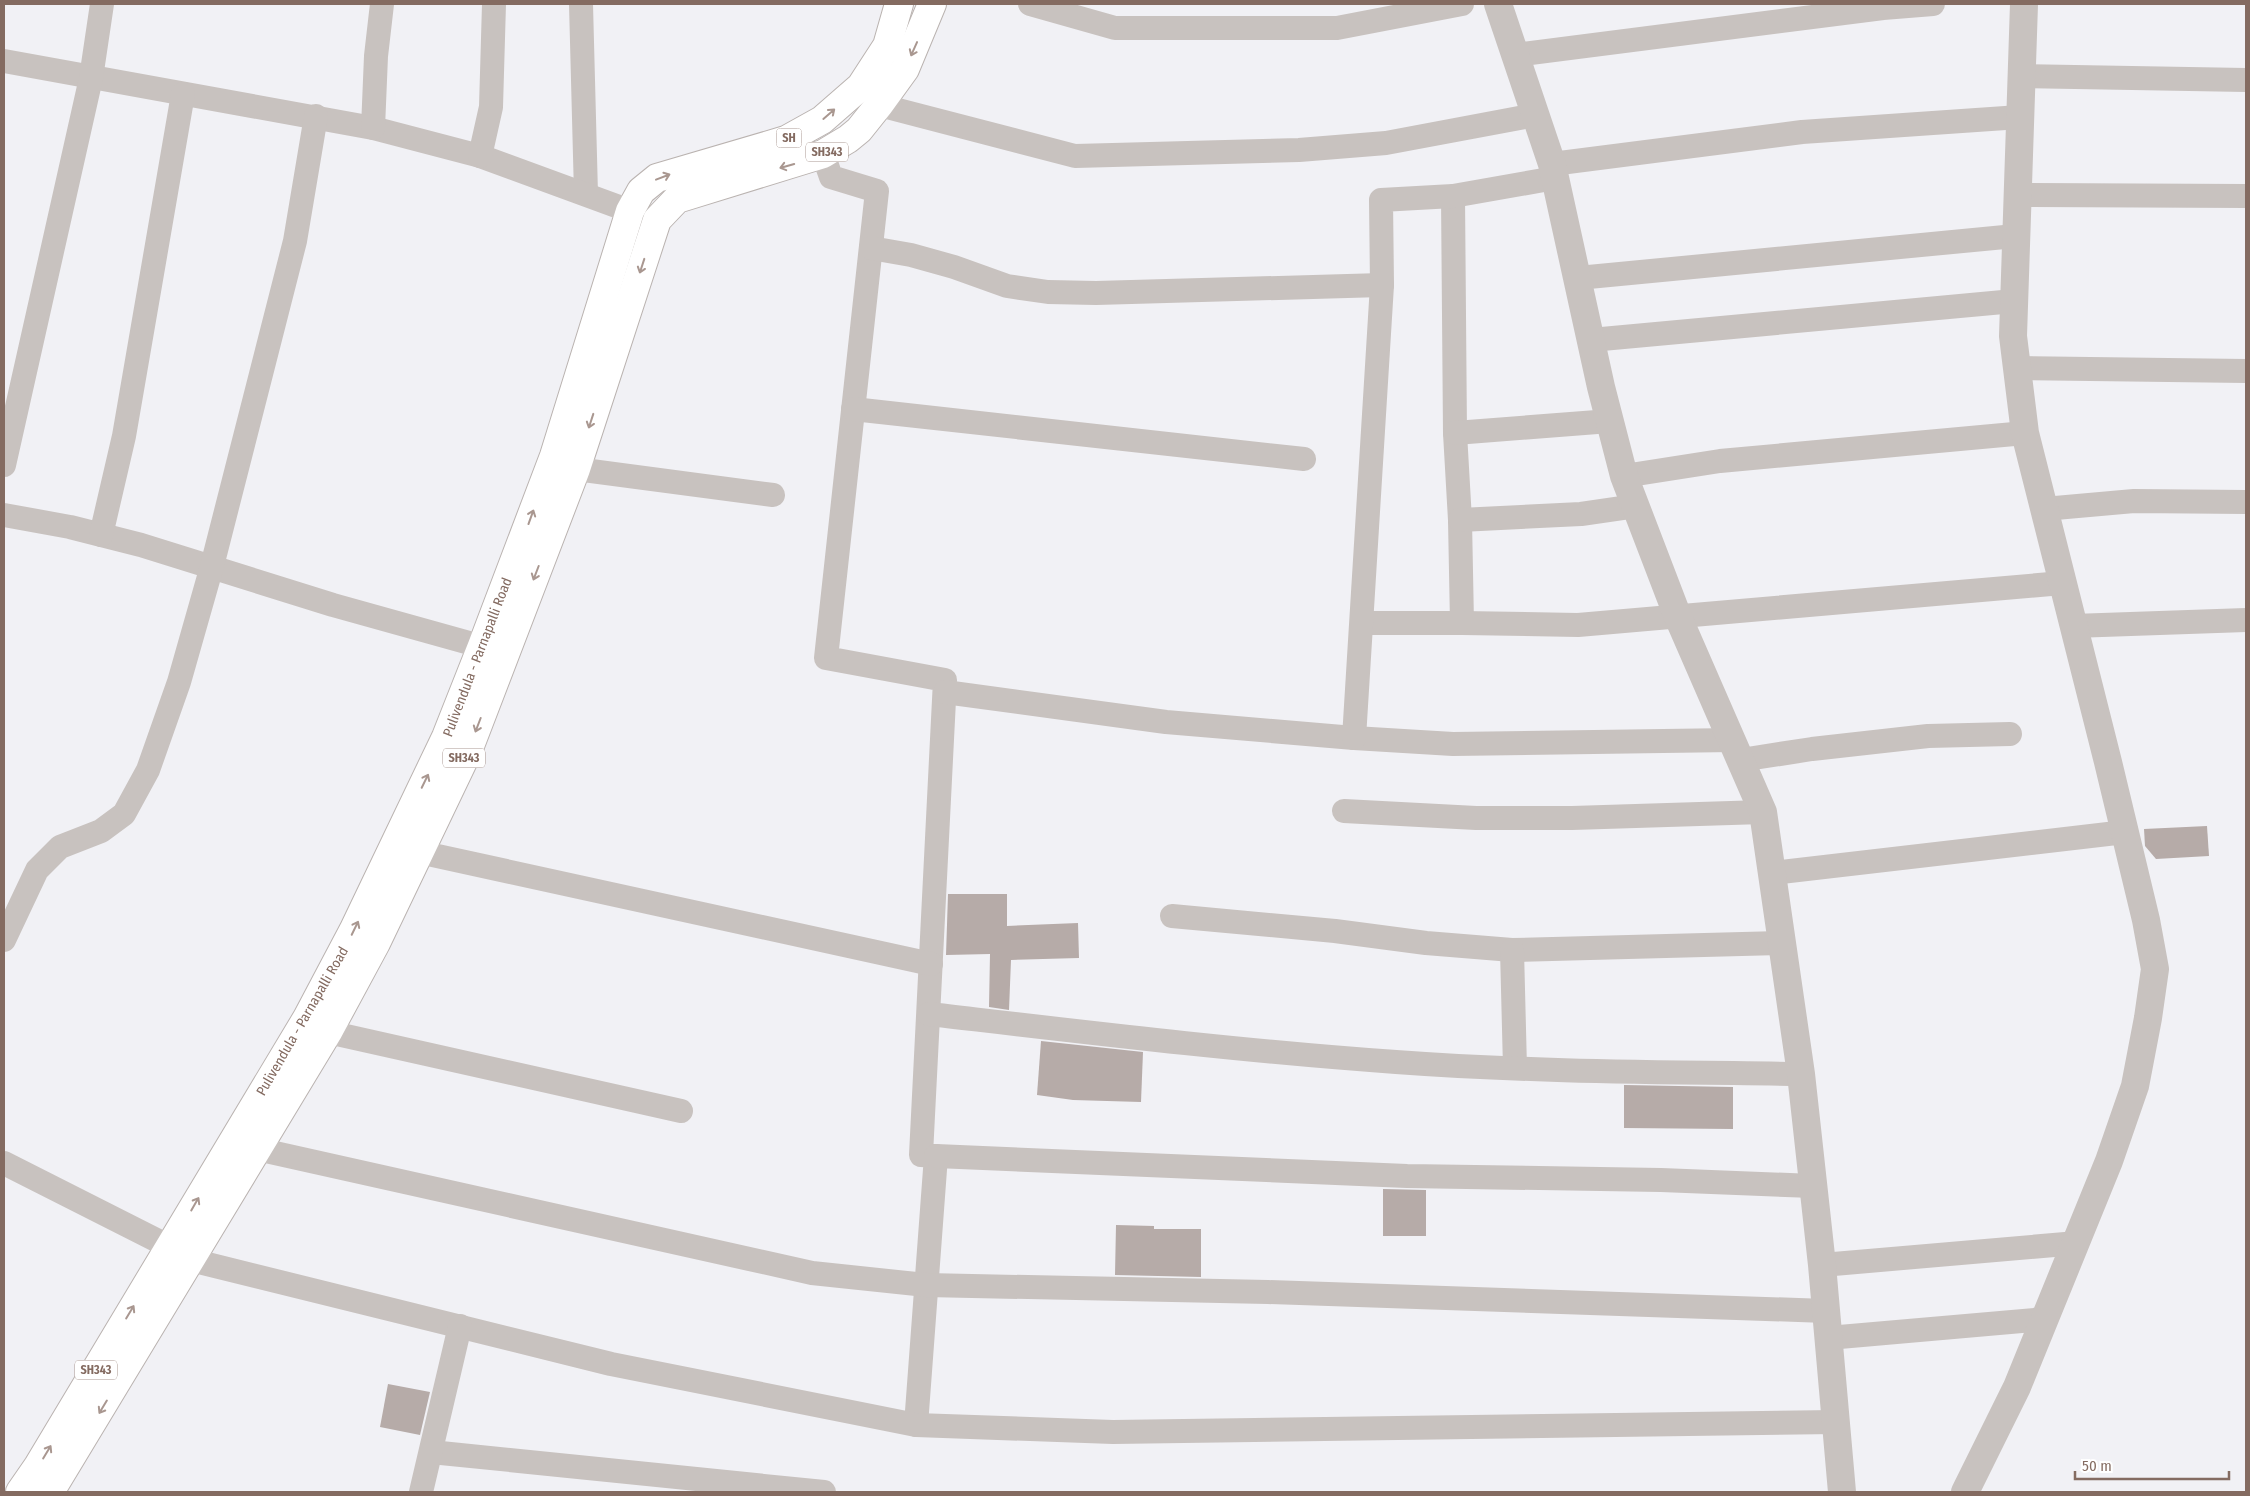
<svg xmlns="http://www.w3.org/2000/svg" width="2250" height="1496" font-family="'Fira Sans Condensed',sans-serif">
  <rect width="100%" height="100%" fill="#f1f1f5"/>
  <!-- building -->
  <g fill="#b6aba8">
    <polygon points="2207,826 2209,856 2156,859 2145,846 2144,829"/>
    <polygon points="948,894 1007,894 1007,926 1078,923 1079,958 1011,960 1009,1010 989,1007 990,954 946,955"/>
    <polygon points="1041,1041 1143,1052 1141,1102 1073,1100 1037,1095"/>
    <polygon points="1624,1085 1733,1087 1733,1129 1624,1128"/>
    <polygon points="1383,1189 1426,1190 1426,1236 1383,1236"/>
    <polygon points="1116,1225 1154,1226 1154,1229 1201,1229 1201,1277 1115,1275"/>
    <polygon points="388,1384 430,1392 420,1435 380,1427"/>
  </g>
  <g fill="none" stroke-linecap="round" stroke-linejoin="round">
    <defs>
      <g id="primary">
        <polyline points="20,1492 38,1466 307,1018 354,929 446,737 482,646 554,456 630,211 641,191 657,178 786,140 822,120 861,86 887,46 899,4"/>
        <polyline points="50,1492 328,1032 376,943 468,751 576,469 657,220 677,199 823,154 848,139 859,130 879,105 905,69 932,4"/>
      </g>
    </defs>
    <!-- primary casing -->
    <use href="#primary" stroke="#bab3b0" stroke-width="30"/>
    <!-- minor -->
    <g stroke="#c8c2bf" stroke-width="24">
      <polyline points="581,4 586,194"/>
      <polyline points="1030,4 1115,28 1337,28 1462,4"/>
      <polyline points="1515,55 1883,8 1933,4"/>
      <polyline points="4,61 373,128 480,156 630,211"/>
      <polyline points="2022,76 2246,80"/>
      <polyline points="879,105 1075,156 1299,150 1386,143 1535,115"/>
      <polyline points="373,128 376,56 382,4"/>
      <polyline points="823,154 831,177 877,191 826,658 945,680 921,1155 936,1156 916,1425"/>
      <polyline points="480,156 491,107 494,4"/>
      <polyline points="1552,164 1802,132 2020,117"/>
      <polyline points="2017,195 2246,196"/>
      <polyline points="1453,196 1455,433 1460,520 1462,623"/>
      <polyline points="871,248 911,255 954,267 1007,286 1048,292 1096,293 1382,285"/>
      <polyline points="1578,278 2015,236"/>
      <polyline points="1591,340 2014,301"/>
      <polyline points="2017,368 2246,371"/>
      <polyline points="853,409 1304,459"/>
      <polyline points="1455,433 1610,421"/>
      <polyline points="4,465 91,78 102,4"/>
      <polyline points="576,469 773,495"/>
      <polyline points="1624,476 1720,461 2025,433"/>
      <polyline points="2044,509 2134,501 2246,502"/>
      <polyline points="4,515 70,527 141,545 333,605 498,651"/>
      <polyline points="1460,520 1581,514 1636,506"/>
      <polyline points="101,535 124,436 183,94"/>
      <polyline points="1362,623 1462,623 1578,625 2062,583"/>
      <polyline points="2073,626 2246,620"/>
      <polyline points="945,692 1166,722 1354,738 1453,744 1733,740"/>
      <polyline points="1354,738 1382,285 1381,200 1453,196 1555,178"/>
      <polyline points="1741,760 1812,749 1928,736 2010,734"/>
      <polyline points="1344,811 1476,818 1572,818 1763,812"/>
      <polyline points="419,852 931,964"/>
      <polyline points="1773,873 2125,832"/>
      <polyline points="1172,916 1335,931 1426,943 1512,950 1783,943"/>
      <polyline points="4,940 37,870 60,847 101,831 124,814 148,770 179,682 212,566 295,241 316,116"/>
      <polyline points="1512,950 1515,1068"/>
      <path d="M929,1014C1084,1032 1240,1051 1396,1062C1531,1072 1666,1072 1801,1074"/>
      <polyline points="328,1032 681,1111"/>
      <polyline points="257,1149 812,1273 926,1285 1268,1292 1826,1311"/>
      <polyline points="936,1156 1407,1176 1661,1180 1813,1186"/>
      <polyline points="4,1163 170,1247"/>
      <polyline points="191,1260 611,1364 916,1425 1113,1432 1836,1422"/>
      <polyline points="1822,1265 2077,1243"/>
      <polyline points="1828,1338 2045,1319"/>
      <polyline points="431,1452 824,1492"/>
      <polyline points="421,1492 460,1326"/>
    </g>
    <!-- tertiary -->
    <g stroke="#c8c2bf" stroke-width="28">
      <polyline points="1498,4 1552,164 1601,387 1624,476 1678,617 1763,812 1801,1074 1822,1265 1842,1492"/>
      <polyline points="1965,1492 2017,1387 2109,1161 2135,1086 2148,1018 2155,969 2146,920 2108,762 2025,433 2013,336 2024,4"/>
    </g>
    <!-- primary -->
    <use href="#primary" stroke="#fff" stroke-width="28"/>
  </g>
  <!-- one-way arrows -->
  <defs><path id="oneway-shaft" d="M-6 0H5M1.5-3L5.5 0L1.5 3" fill="none" stroke-width="1.6" stroke-linecap="round" stroke-linejoin="round" transform="scale(1.25)"/></defs>
  <g stroke="#a99790">
    <use href="#oneway-shaft" transform="translate(914 49) rotate(114)"/>
    <use href="#oneway-shaft" transform="translate(829 114) rotate(-41)"/>
    <use href="#oneway-shaft" transform="translate(787 166) rotate(164)"/>
    <use href="#oneway-shaft" transform="translate(663 177) rotate(-21)"/>
    <use href="#oneway-shaft" transform="translate(642 266) rotate(108)"/>
    <use href="#oneway-shaft" transform="translate(591 421) rotate(108)"/>
    <use href="#oneway-shaft" transform="translate(531 517) rotate(-70)"/>
    <use href="#oneway-shaft" transform="translate(536 573) rotate(111)"/>
    <use href="#oneway-shaft" transform="translate(478 725) rotate(111)"/>
    <use href="#oneway-shaft" transform="translate(425 781) rotate(-64)"/>
    <use href="#oneway-shaft" transform="translate(355 928) rotate(-64)"/>
    <use href="#oneway-shaft" transform="translate(195 1204) rotate(-60)"/>
    <use href="#oneway-shaft" transform="translate(130 1312) rotate(-59)"/>
    <use href="#oneway-shaft" transform="translate(103 1407) rotate(121)"/>
    <use href="#oneway-shaft" transform="translate(47 1452) rotate(-59)"/>
  </g>
  <g text-anchor="middle" stroke-width="5" stroke-linejoin="round" paint-order="stroke">
    <!-- shield labels -->
    <g fill="#fff" stroke="#a99790" stroke-width="1">
      <rect x="776.5" y="128.5" width="25" height="19" rx="4"/>
      <rect x="806" y="142.5" width="42" height="19" rx="4"/>
      <rect x="443" y="748.5" width="42" height="19" rx="4"/>
      <rect x="75" y="1360.5" width="42" height="19" rx="4"/>
    </g>
    <g font-size="12" font-weight="bold" fill="#846b61">
      <text x="789" y="142">SH</text>
      <text x="827" y="156">SH343</text>
      <text x="464" y="762">SH343</text>
      <text x="96" y="1374">SH343</text>
    </g>
    <!-- street labels -->
    <g font-size="14" fill="#846b61" stroke="#fff">
      <text transform="translate(477 657) rotate(-69)" y="5">Pulivendula - Parnapalli Road</text>
      <text transform="translate(302 1021) rotate(-60)" y="5">Pulivendula - Parnapalli Road</text>
    </g>
  </g>
  <!-- border -->
  <rect width="2250" height="1496" fill="none" stroke="#846b61" stroke-width="10"/>
  <!-- scale -->
  <path d="M2075 1471v8h154v-8" fill="none" stroke="#846b61" stroke-width="2.5"/>
  <text x="2082" y="1471" font-size="15" fill="#846b61" stroke="#ffffff" stroke-width="4" paint-order="stroke">50 m</text>
</svg>
